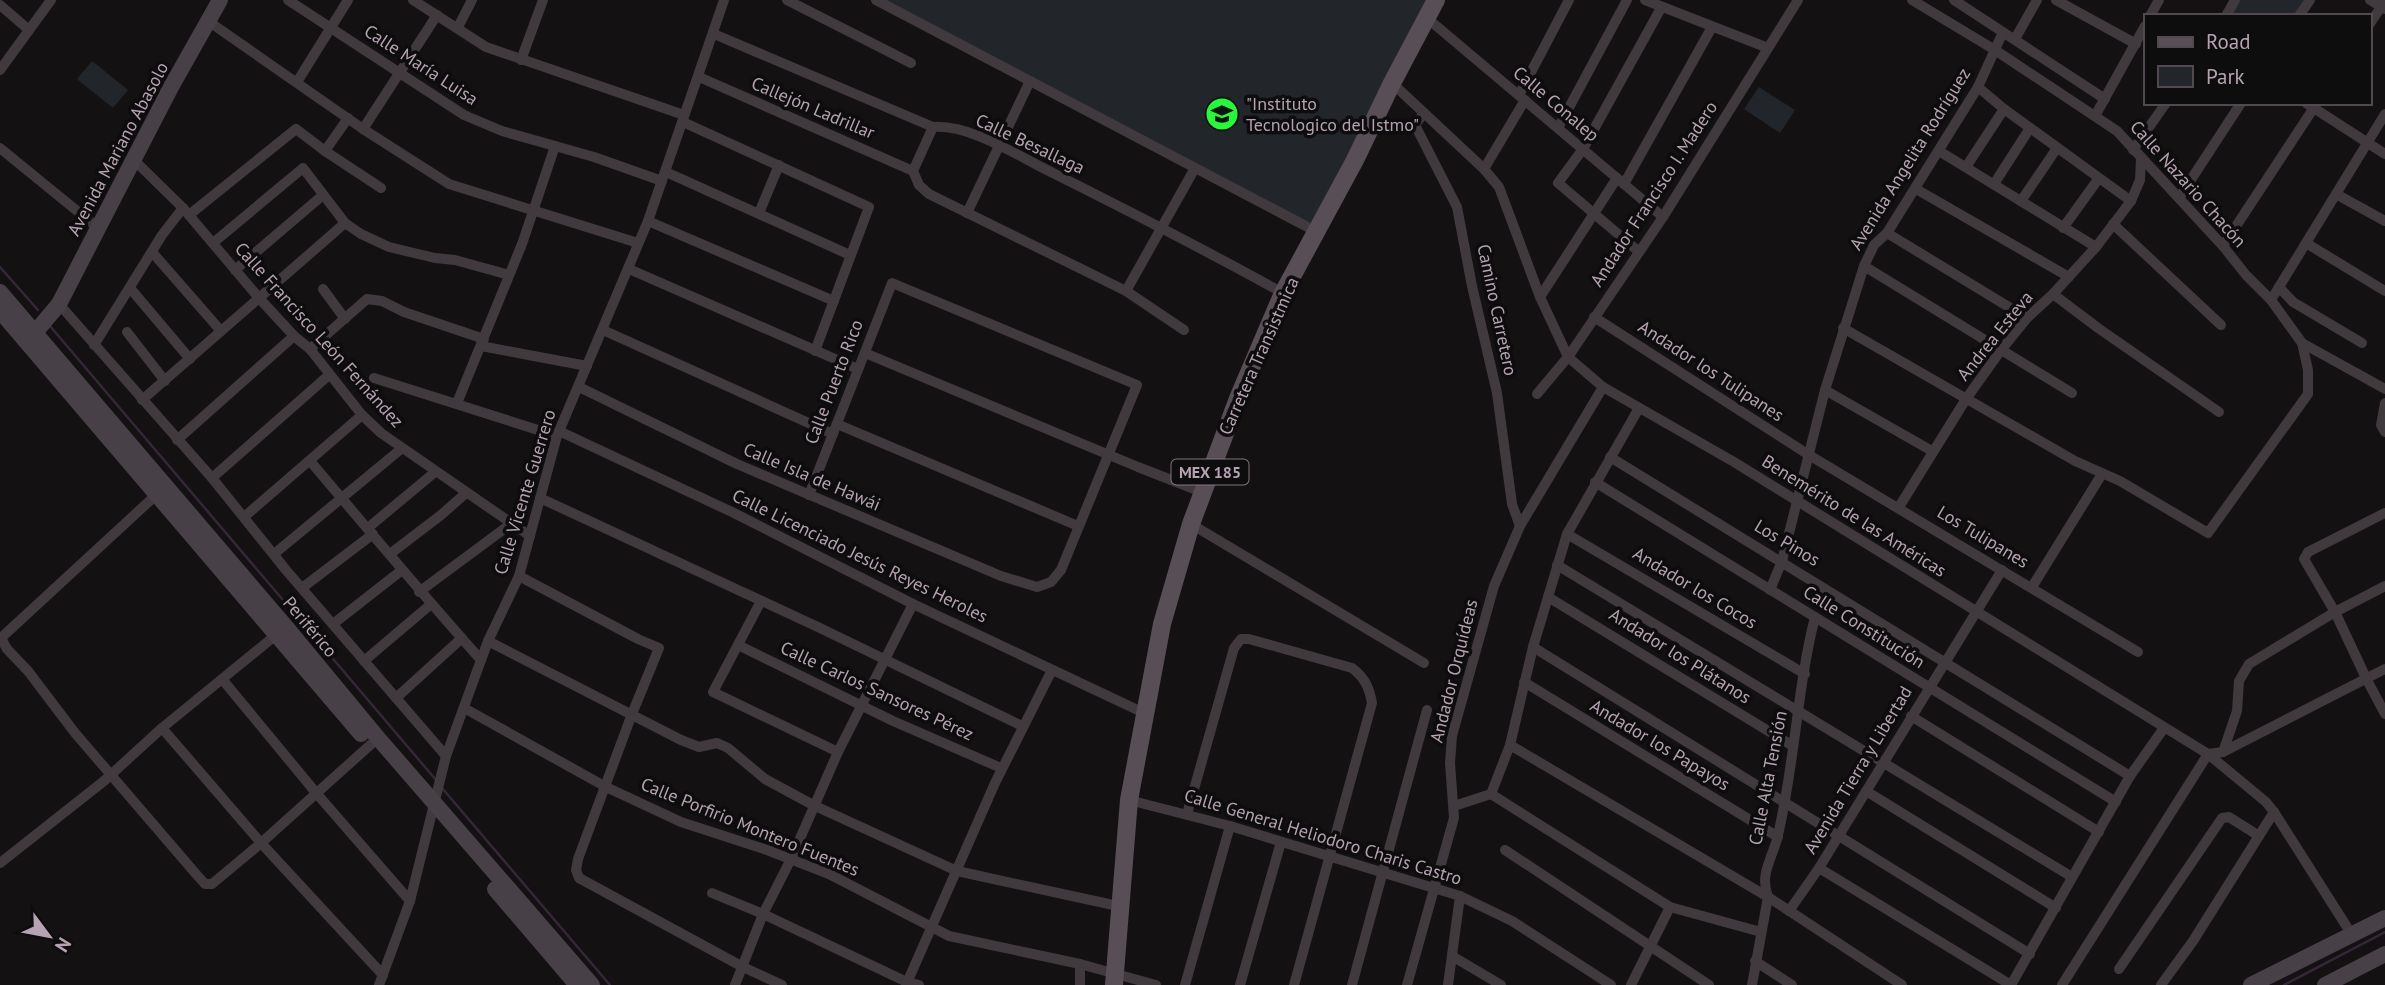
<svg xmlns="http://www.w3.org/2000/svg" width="2385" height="985" font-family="'PT Sans',sans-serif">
  <rect width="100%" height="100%" fill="#131112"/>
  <!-- green -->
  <g fill="#22262b">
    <polygon points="883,0 1436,0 1317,232"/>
    <polygon points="2235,0 2309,0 2298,16 2226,16"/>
    <polygon points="92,61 128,90 113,108 77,79"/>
    <polygon points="1759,87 1795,110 1780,133 1744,109"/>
  </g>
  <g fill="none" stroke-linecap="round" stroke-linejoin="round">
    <!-- stream -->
    <g stroke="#352737" stroke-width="2.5">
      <polyline points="0,267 38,310"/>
      <polyline points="50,326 436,780"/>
      <polyline points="442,788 610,985"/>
      <polyline points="2284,985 2385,932"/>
    </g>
    <!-- street -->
    <g stroke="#40393e" stroke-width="10">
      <polyline points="288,0 464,115 502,131 594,157 662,181"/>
      <polyline points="413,0 486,47 684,115"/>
      <polyline points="787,0 911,63"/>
      <polyline points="876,0 1317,232"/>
      <polyline points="1645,0 1768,48"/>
      <polyline points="1954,0 2105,99"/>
      <polyline points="2056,0 2136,44"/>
      <polyline points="2370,0 2385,9"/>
      <polyline points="0,5 29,30"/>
      <polyline points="2150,16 2159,0"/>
      <polyline points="2226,16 2235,0"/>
      <polyline points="2299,16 2310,0"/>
      <polyline points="1427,18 1663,217"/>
      <polyline points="208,21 363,129 449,184 638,243"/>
      <polyline points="2369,25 2385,1"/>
      <polyline points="458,27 472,0"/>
      <path d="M714,34L933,127C970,124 1018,156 1051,172C1129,211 1207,251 1283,293"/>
      <polyline points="2015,39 2037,0"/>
      <polyline points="521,60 543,0"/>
      <polyline points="0,70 51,0"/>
      <polyline points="699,77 913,171"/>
      <polyline points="297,82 348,0"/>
      <polyline points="1392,83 1484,169 1499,187 1540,297 1568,357 1603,387 1734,462 2208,754 2266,802 2274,812 2352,935"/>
      <polyline points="1978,87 2004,109 2131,201"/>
      <polyline points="1519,95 1569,0"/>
      <polyline points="2306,103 2385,154"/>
      <polyline points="1424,113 1415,125 1457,207 1472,286 1497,393 1512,504 1520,526"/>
      <polyline points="2095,116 2145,26"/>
      <polyline points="683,122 869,207 815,351"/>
      <polyline points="933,127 913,171 919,185 929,194 1126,291 1184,330"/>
      <polyline points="1558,128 1627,0"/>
      <polyline points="363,129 437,15"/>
      <polyline points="0,148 98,228"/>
      <polyline points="2133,150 2166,103"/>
      <polyline points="325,151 348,118"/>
      <polyline points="1939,151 2096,247"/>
      <polyline points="134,160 183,208 259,298 294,336 310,349 362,415 381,433 530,536"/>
      <polyline points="1966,167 2004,109"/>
      <polyline points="1484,169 1525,100"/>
      <polyline points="666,172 850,255"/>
      <polyline points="1624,184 1712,27"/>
      <polyline points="1994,184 2030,128"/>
      <polyline points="1916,189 2069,277"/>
      <polyline points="2336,194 2385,221"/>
      <polyline points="2179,198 2241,103"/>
      <polyline points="2021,201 2057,148"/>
      <polyline points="759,213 779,165"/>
      <polyline points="967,213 1030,81"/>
      <polyline points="189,215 296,129 325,151 381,188"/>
      <polyline points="648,221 834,301"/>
      <polyline points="345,223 361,234 389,247 435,258 455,260 509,275"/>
      <polyline points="2113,224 2221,325"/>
      <polyline points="2063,228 2099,178"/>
      <polyline points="1887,233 2027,318"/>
      <polyline points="2306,243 2385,291"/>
      <polyline points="2223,246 2317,103"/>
      <polyline points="1638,251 1558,183 1583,149 1661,8"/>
      <polyline points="152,252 221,331"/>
      <polyline points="1864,266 2072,393"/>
      <polyline points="629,269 858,369"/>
      <polyline points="235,270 323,195"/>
      <polyline points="2279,287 2293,302 2362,343"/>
      <polyline points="130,288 190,359"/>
      <polyline points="323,289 345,319"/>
      <polyline points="1126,291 1195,168"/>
      <polyline points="2053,294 2098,328 2219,412"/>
      <polyline points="1540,297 1617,178"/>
      <polyline points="2271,300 2385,114"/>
      <polyline points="59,304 212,478 286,570 446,756"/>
      <polyline points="1594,317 1809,455 2138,652"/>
      <polyline points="1843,328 2075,461 2120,481 2208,533 2308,394 2308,370 2302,343 2271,300 2246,275 2223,246 2117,131 1995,50 1912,0"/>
      <polyline points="603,330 833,434"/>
      <polyline points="127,332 165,381"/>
      <polyline points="2302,343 2385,389"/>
      <polyline points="94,345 162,235 183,208"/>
      <polyline points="481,346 587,366"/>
      <polyline points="310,349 367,299 382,301 404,312 484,339"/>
      <polyline points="865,353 1138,467 1202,492"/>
      <polyline points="374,378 557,436"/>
      <polyline points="579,387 737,464 1001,576 1037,587 1051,582 1061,570 1137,385 892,283 809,495"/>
      <polyline points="1825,390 1932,451"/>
      <polyline points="1537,394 1568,357 1663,217 1798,0"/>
      <polyline points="142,400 345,223 303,168 213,243"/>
      <polyline points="457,403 522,244 555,146"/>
      <polyline points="2385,403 2381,425 2385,432"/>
      <polyline points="837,424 1078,526"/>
      <polyline points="559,431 734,513 913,604 1144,713"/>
      <polyline points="177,440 294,336"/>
      <polyline points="1610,457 2130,776"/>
      <path d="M310,461C367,528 423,595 481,660"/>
      <polyline points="212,478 329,375"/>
      <polyline points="1595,482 2116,802"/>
      <polyline points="156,495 1,638 7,649 28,671 75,733 196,874 205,884 212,884 261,843 378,738"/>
      <polyline points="540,498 820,628 1022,726"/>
      <polyline points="1899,507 1966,399 2001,350 2027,318 2053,294 2096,247 2131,201 2140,180 2141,158"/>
      <polyline points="2385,513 2308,552 2304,559 2335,612 2367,680 2385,714"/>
      <polyline points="244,517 362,415"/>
      <polyline points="1191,524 1424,663"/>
      <polyline points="369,527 435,472"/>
      <polyline points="1567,534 1805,674"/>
      <polyline points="274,554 401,449"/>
      <polyline points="390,554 441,515 466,493"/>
      <polyline points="1557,565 2072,877"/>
      <polyline points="519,576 638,639 659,648 632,714 578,859 576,870 579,878 743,967 782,985"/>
      <polyline points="2032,587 2102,474"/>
      <polyline points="302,588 373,534"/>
      <polyline points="1770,590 1782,561 1825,390 1864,266 1874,245 1887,233 1978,87 2003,32"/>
      <polyline points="419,592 512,523"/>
      <polyline points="1548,597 1793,746"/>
      <polyline points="761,601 713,692 838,752"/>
      <polyline points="333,624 402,570"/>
      <polyline points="276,635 162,728 261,843 383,975"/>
      <polyline points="488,641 681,740 699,747 717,743 728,748 765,779 813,805 957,871 1118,906"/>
      <polyline points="738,645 893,721 1001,768"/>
      <polyline points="1533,647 2030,954"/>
      <polyline points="364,661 430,605"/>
      <polyline points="222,679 317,794 410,901"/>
      <polyline points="1524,682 1778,837"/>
      <polyline points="396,698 462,638"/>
      <polyline points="464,708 606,787 681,822 767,850 829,874 949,936 1080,964 1156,985"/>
      <polyline points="1911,716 2099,832"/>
      <polyline points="1510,745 1768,897 1902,985"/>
      <polyline points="2223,752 2237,711 2239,681 2249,664 2335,612 2385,586"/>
      <polyline points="1866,791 2056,908"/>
      <polyline points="1491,794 1670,907 1761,932"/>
      <polyline points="1129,800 1230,826 1460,896 1512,921 1611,985"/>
      <polyline points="1454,806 1491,794 1510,745 1533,647 1567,534 1639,408"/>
      <path d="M1187,814L1234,648L1241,639H1249L1352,668C1365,678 1369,687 1372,703L1294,985"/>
      <polyline points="1505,850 1709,985"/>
      <polyline points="0,863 104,781 162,728"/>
      <polyline points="1819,868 2011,985 2130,776 2164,728"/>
      <polyline points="712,893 763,914 907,982 919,985"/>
      <polyline points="1789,911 1819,868 2002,570"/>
      <polyline points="1452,956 1501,985"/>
      <polyline points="1755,961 1792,985"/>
      <polyline points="2119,969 2222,818 2229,817 2259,836"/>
      <polyline points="379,985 410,901 446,756 488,641 519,576 557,436 648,221 724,0"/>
      <polyline points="735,985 763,914 791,859 838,752 913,604"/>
      <polyline points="906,985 995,783 1052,670"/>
      <polyline points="1080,985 1080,964"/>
      <polyline points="1185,985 1230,826"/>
      <polyline points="1240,985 1281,842"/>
      <polyline points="1352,985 1427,710"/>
      <polyline points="1407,985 1454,818 1450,763 1452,736 1494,586 1520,526 1603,387"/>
      <polyline points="1448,985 1460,896"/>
      <polyline points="1631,985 1670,907"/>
      <path d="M1752,985L1768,897C1759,873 1773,858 1778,835C1795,763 1797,688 1815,617"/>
      <polyline points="2062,985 2208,754 2223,752 2385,669"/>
      <polyline points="2161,985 2193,941 2274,812"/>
    </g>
    <!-- secondary -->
    <g stroke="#484047" stroke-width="16">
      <polyline points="0,292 286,627 378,738 592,985"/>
      <polyline points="0,311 361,734"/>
      <polyline points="28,341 59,304 171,87 220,0"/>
      <polyline points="495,889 577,985"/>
      <polyline points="2251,985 2385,918"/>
      <polyline points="2325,985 2385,954"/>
    </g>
    <!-- primary -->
    <polyline stroke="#584e56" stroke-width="18" points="1114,985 1129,800 1162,624 1191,524 1239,396 1283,293 1355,160 1392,83 1436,0"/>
  </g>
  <!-- icons -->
  <defs>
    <symbol id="university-disc" viewBox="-11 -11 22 22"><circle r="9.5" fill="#21fc35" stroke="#0e0d0d"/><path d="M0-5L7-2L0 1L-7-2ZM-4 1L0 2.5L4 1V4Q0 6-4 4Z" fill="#111"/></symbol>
  </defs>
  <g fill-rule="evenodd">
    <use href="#university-disc" x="1203" y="95" width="38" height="38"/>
  </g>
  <g text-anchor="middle" stroke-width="7" stroke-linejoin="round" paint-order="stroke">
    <!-- shield labels -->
    <rect fill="#0e0d0d" stroke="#837580" stroke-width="2" x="1171.5" y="459.5" width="77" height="25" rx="5"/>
    <g font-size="16" font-weight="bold" fill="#b5a2b2">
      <text x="1210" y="478">MEX 185</text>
    </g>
    <!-- street labels -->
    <g font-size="18" fill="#b5a2b2" stroke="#0e0d0d">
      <text transform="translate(421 65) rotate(33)" y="6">Calle María Luisa</text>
      <text transform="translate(1556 104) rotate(40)" y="6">Calle Conalep</text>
      <text transform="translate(813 108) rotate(23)" y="6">Callejón Ladrillar</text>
      <text transform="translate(1030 144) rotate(25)" y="6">Calle Besallaga</text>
      <text transform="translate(118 149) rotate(-62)" y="6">Avenida Mariano Abasolo</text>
      <text transform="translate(1910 159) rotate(-58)" y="6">Avenida Angelita Rodríguez</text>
      <text transform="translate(2188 184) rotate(48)" y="6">Calle Nazario Chacón</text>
      <text transform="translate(1654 194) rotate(-57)" y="6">Andador Francisco I. Madero</text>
      <text transform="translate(1497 310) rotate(78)" y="6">Camino Carretero</text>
      <text transform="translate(319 335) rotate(48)" y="6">Calle Francisco León Fernández</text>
      <text transform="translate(1995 336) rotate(-51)" y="6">Andrea Esteva</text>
      <text transform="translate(1259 356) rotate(-66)" y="6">Carretera Transistmica</text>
      <text transform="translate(1711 371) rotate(33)" y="6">Andador los Tulipanes</text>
      <text transform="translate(834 382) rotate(-69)" y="6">Calle Puerto Rico</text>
      <text transform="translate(812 477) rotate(23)" y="6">Calle Isla de Hawái</text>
      <text transform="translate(525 492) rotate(-73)" y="6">Calle Vicente Guerrero</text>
      <text transform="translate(1854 516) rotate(32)" y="6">Benemérito de las Américas</text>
      <text transform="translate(1983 537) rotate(31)" y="6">Los Tulipanes</text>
      <text transform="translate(1787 543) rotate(31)" y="6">Los Pinos</text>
      <text transform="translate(860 556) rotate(26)" y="6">Calle Licenciado Jesús Reyes Heroles</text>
      <text transform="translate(1695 588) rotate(31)" y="6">Andador los Cocos</text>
      <text transform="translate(310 627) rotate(50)" y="6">Periférico</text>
      <text transform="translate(1864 627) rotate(32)" y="6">Calle Constitución</text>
      <text transform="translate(1680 656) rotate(32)" y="6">Andador los Plátanos</text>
      <text transform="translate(1454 671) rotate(-76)" y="6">Andador Orquídeas</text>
      <text transform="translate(877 691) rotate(25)" y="6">Calle Carlos Sansores Pérez</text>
      <text transform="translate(1660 745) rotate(31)" y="6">Andador los Papayos</text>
      <text transform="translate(1858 770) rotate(-59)" y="6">Avenida Tierra y Libertad</text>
      <text transform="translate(1768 778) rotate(-79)" y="6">Calle Alta Tensión</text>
      <text transform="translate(750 827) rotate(22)" y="6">Calle Porfirio Montero Fuentes</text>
      <text transform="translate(1323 837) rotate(17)" y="6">Calle General Heliodoro Charis Castro</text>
    </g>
    <!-- poi labels -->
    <g font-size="18" fill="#b5a2b2" stroke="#0e0d0d" text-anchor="start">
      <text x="1246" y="110">"Instituto<tspan x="1246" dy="21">Tecnologico del Istmo"</tspan></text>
    </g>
  </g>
  <!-- legend -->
  <rect x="2144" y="14" width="228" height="91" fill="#0e0d0d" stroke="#51494f" stroke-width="2"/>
  <rect x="2158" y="37" width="35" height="10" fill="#584e56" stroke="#51494f" stroke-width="2"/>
  <text x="2206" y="49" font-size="21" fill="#b5a2b2">Road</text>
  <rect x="2158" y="66" width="35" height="21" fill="#22262b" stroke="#51494f" stroke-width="2"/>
  <text x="2206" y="84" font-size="21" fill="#b5a2b2">Park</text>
  <!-- north arrow -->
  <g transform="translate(49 936) rotate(122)" stroke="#0e0d0d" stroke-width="5" paint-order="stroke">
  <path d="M0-5L12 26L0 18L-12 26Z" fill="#b5a2b2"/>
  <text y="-10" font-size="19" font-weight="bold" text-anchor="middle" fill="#b5a2b2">N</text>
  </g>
</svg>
